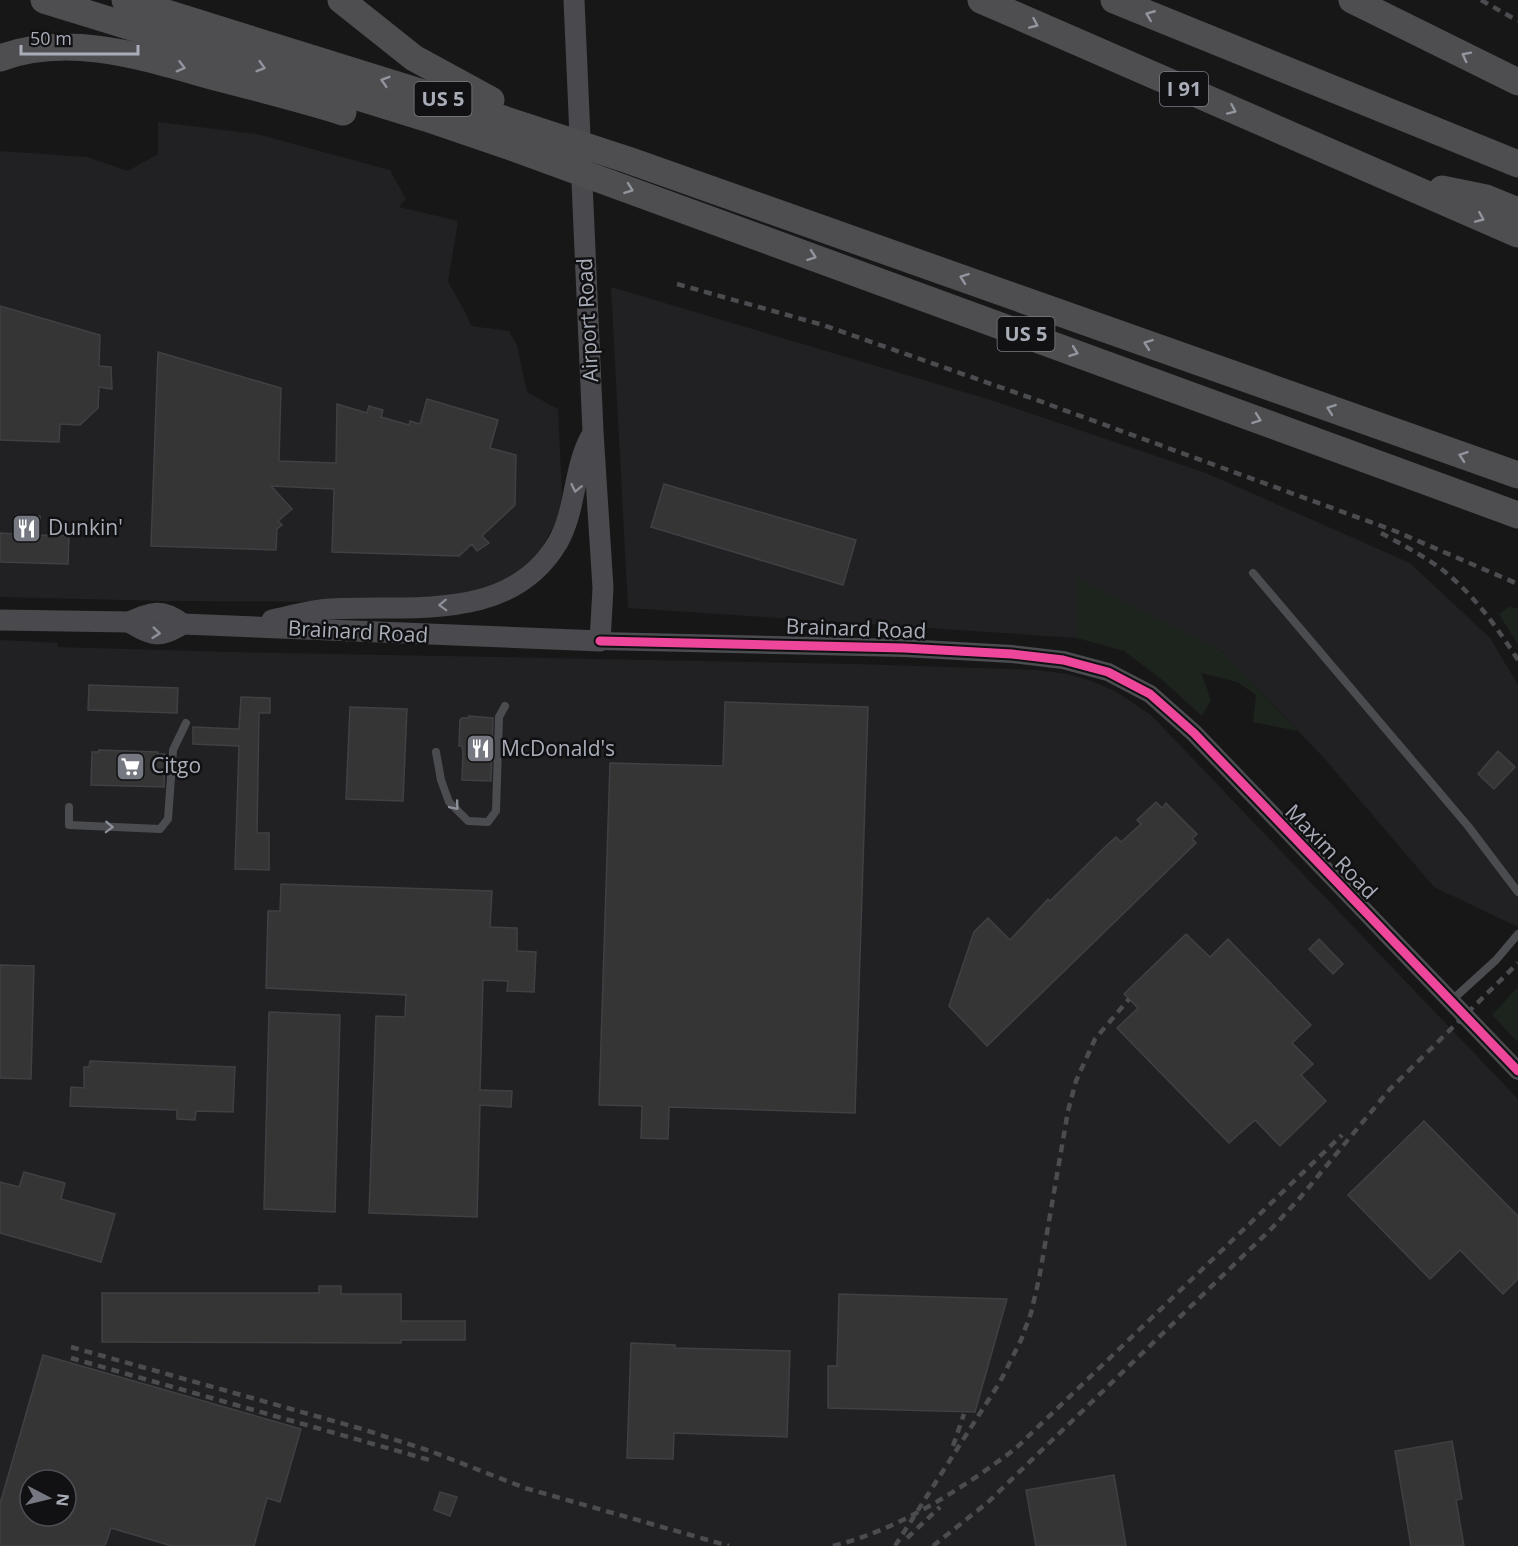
<svg xmlns="http://www.w3.org/2000/svg" width="1518" height="1546" font-family="'Open Sans',sans-serif">
  <rect width="100%" height="100%" fill="#171717"/>
  <!-- built -->
  <g fill="#212123" fill-rule="evenodd">
    <polygon points="158,122 257,134 390,170 406,199 399,207 458,221 448,282 467,315 471,326 509,331 517,345 527,392 558,409 562,496 558,518 541,549 516,577 483,591 444,596 345,602 165,601 0,597 0,151 87,157 128,171 158,154"/>
    <polygon points="611,287 991,400 1206,473 1410,563 1490,638 1518,685 1518,927 1434,887 1323,757 1222,651 1078,579 1077,638 628,608"/>
    <path d="M0,640L58,643V647L233,652L855,664L1037,670L1068,674L1091,681L1115,691L1151,715L1518,1099V1546H0ZM30,1480H66V1516H30Z"/>
  </g>
  <!-- green -->
  <g fill="#1d241e">
    <polygon points="1077,578 1222,651 1298,731 1253,722 1256,695 1237,682 1201,673 1211,700 1202,716 1161,679 1124,651 1077,638"/>
    <polygon points="1508,607 1518,608 1518,645 1499,614"/>
    <polygon points="1518,987 1518,1042 1492,1015"/>
  </g>
  <!-- building -->
  <g fill="#353536" stroke="#3f4043" stroke-width="1.5" fill-rule="evenodd">
    <polygon points="0,306 100,335 99,366 111,367 112,389 99,387 98,408 80,425 60,424 59,442 0,440"/>
    <polygon points="158,352 281,388 279,461 336,463 337,404 367,413 369,406 383,410 381,417 409,425 410,421 420,424 427,399 498,420 490,448 516,455 515,505 482,536 489,543 477,551 472,544 459,556 332,552 334,489 271,486 292,509 278,521 282,525 277,529 276,550 151,546"/>
    <polygon points="664,484 856,540 843,585 651,527"/>
    <polygon points="16,515 40,516 40,535 69,536 68,564 0,562 0,533 16,534"/>
    <polygon points="89,685 178,688 177,713 88,710"/>
    <polygon points="241,697 270,698 270,713 259,713 257,833 269,833 269,870 235,869 239,746 193,744 193,727 239,729"/>
    <polygon points="725,702 868,707 855,1113 669,1107 668,1139 641,1138 642,1106 599,1105 610,763 723,766"/>
    <polygon points="350,707 407,709 403,801 346,799"/>
    <polygon points="469,716 493,718 491,781 462,780 463,752 462,746 459,746 460,720 462,718 469,718"/>
    <polygon points="99,750 158,752 158,754 165,754 164,787 91,785 92,752 99,752"/>
    <polygon points="1498,751 1515,767 1494,789 1478,774"/>
    <polygon points="1156,802 1162,808 1166,803 1197,834 1192,839 1196,843 987,1046 949,1006 974,932 988,918 1010,940 1048,899 1050,901 1106,846 1116,837 1121,842 1141,824 1137,820"/>
    <polygon points="281,884 492,891 490,927 517,928 517,951 536,952 534,992 507,991 508,981 483,980 480,1090 512,1091 511,1107 480,1105 477,1217 369,1213 376,1016 405,1017 406,995 266,988 268,911 280,911"/>
    <polygon points="1186,934 1210,957 1228,939 1311,1025 1292,1043 1313,1064 1301,1075 1326,1101 1280,1146 1255,1120 1229,1143 1117,1028 1138,1008 1124,994"/>
    <polygon points="1319,939 1343,964 1333,974 1309,949"/>
    <polygon points="0,965 34,966 31,1079 0,1078"/>
    <polygon points="269,1012 340,1015 335,1212 264,1209"/>
    <polygon points="90,1061 235,1067 233,1112 196,1111 195,1120 177,1119 177,1110 70,1106 71,1087 84,1088 84,1067 89,1067"/>
    <polygon points="1424,1121 1518,1216 1518,1279 1503,1294 1460,1250 1430,1279 1348,1195"/>
    <polygon points="24,1172 65,1183 61,1199 115,1214 101,1262 0,1233 0,1182 19,1187"/>
    <polygon points="319,1286 341,1286 341,1294 401,1294 401,1321 465,1321 465,1340 401,1340 401,1343 102,1342 102,1293 319,1293"/>
    <polygon points="839,1294 1007,1299 975,1412 828,1408 828,1366 837,1366"/>
    <polygon points="631,1343 675,1345 675,1348 790,1351 787,1437 674,1433 673,1459 627,1458"/>
    <path d="M43,1355L301,1429L280,1502L267,1498L254,1546H172L111,1528L105,1546H0V1504ZM30,1480H66V1516H30Z"/>
    <polygon points="1452,1441 1462,1499 1456,1500 1464,1546 1411,1546 1395,1451"/>
    <polygon points="1114,1475 1126,1546 1036,1546 1026,1490"/>
    <polygon points="440,1492 457,1497 450,1516 434,1510"/>
  </g>
  <g fill="none" stroke-linecap="round" stroke-linejoin="round">
    <!-- service -->
    <g stroke="#4b4c50" stroke-width="8">
      <polyline points="1253,573 1468,826 1518,892"/>
      <polyline points="436,752 441,780 449,802 468,821 488,822 496,811 499,717 505,706"/>
      <polyline points="69,807 69,825 160,829 168,819 173,750 186,723"/>
      <polyline points="1451,1001 1496,960 1518,934"/>
    </g>
    <!-- tertiary -->
    <polyline stroke="#4b4c50" stroke-width="18" points="600,641 904,648 1012,654 1063,660 1108,672 1150,694 1194,733 1518,1071"/>
    <!-- secondary -->
    <g stroke="#4a4a4e" stroke-width="21">
      <path d="M0,620L129,622C152,612 162,608 183,624"/>
      <path d="M272,620C291,616 311,610 330,609C410,604 510,624 558,542C576,510 573,471 590,438"/>
      <path d="M129,622C153,636 158,639 183,624L600,641L603,588L593,432L574,0"/>
    </g>
    <!-- motorway -->
    <g stroke="#4e4e51" stroke-width="27">
      <polyline points="44,0 426,118 511,147 1518,515"/>
      <polyline points="125,0 442,99 628,160 1518,475"/>
      <polyline points="341,0 414,58 491,100"/>
      <polyline points="981,0 1518,234"/>
      <polyline points="1114,0 1518,164"/>
      <polyline points="1352,0 1518,82"/>
      <path d="M0,58C71,32 146,58 215,77C258,88 301,99 343,112"/>
      <polyline points="1442,189 1486,198 1518,211"/>
    </g>
    <!-- rail -->
    <g stroke="#4b4c4f" stroke-width="4.5" stroke-dasharray="8 6" stroke-linecap="butt">
      <polyline points="1481,0 1518,21"/>
      <polyline points="677,284 823,325 1034,399 1395,531 1518,584"/>
      <path d="M1381,533C1401,544 1422,555 1440,568C1473,593 1496,626 1518,660"/>
      <polyline points="71,1347 362,1429 430,1451 525,1488 729,1546"/>
      <polyline points="71,1358 433,1461"/>
      <polyline points="953,1446 964,1414"/>
      <polyline points="907,1538 940,1507"/>
      <path d="M833,1546C900,1529 960,1490 1015,1449L1342,1135"/>
      <polyline points="895,1546 1000,1382 1021,1340 1031,1313 1039,1279 1068,1111 1076,1081 1095,1039 1129,999"/>
      <polyline points="933,1546 987,1503 1272,1228 1299,1199 1390,1089 1518,963"/>
    </g>
    <defs>
      <polyline id="cycleway" points="600,641 904,648 1012,654 1063,660 1108,672 1150,694 1194,733 1518,1071"/>
    </defs>
    <!-- cycleway casing -->
    <use href="#cycleway" stroke="#111113" stroke-width="13"/>
    <!-- cycleway -->
    <use href="#cycleway" stroke="#ed469a" stroke-width="9"/>
  </g>
  <!-- one-way arrows -->
  <defs><path id="oneway-chevron" d="M-2-3.5L2.5 0L-2 3.5" fill="none" stroke-width="1.6" stroke-linecap="round" stroke-linejoin="round" transform="scale(1.5)"/></defs>
  <g stroke="#92959e">
    <use href="#oneway-chevron" transform="translate(1150 15) rotate(-158)"/>
    <use href="#oneway-chevron" transform="translate(1034 24) rotate(24)"/>
    <use href="#oneway-chevron" transform="translate(1466 56) rotate(-153)"/>
    <use href="#oneway-chevron" transform="translate(181 67) rotate(15)"/>
    <use href="#oneway-chevron" transform="translate(261 67) rotate(17)"/>
    <use href="#oneway-chevron" transform="translate(385 81) rotate(-163)"/>
    <use href="#oneway-chevron" transform="translate(1232 110) rotate(24)"/>
    <use href="#oneway-chevron" transform="translate(629 189) rotate(20)"/>
    <use href="#oneway-chevron" transform="translate(1480 218) rotate(23)"/>
    <use href="#oneway-chevron" transform="translate(812 256) rotate(20)"/>
    <use href="#oneway-chevron" transform="translate(964 278) rotate(-160)"/>
    <use href="#oneway-chevron" transform="translate(1148 344) rotate(-160)"/>
    <use href="#oneway-chevron" transform="translate(1074 352) rotate(20)"/>
    <use href="#oneway-chevron" transform="translate(1331 409) rotate(-160)"/>
    <use href="#oneway-chevron" transform="translate(1257 419) rotate(20)"/>
    <use href="#oneway-chevron" transform="translate(1463 456) rotate(-161)"/>
  </g>
  <g stroke="#8c8f98">
    <use href="#oneway-chevron" transform="translate(576 488) rotate(102)"/>
    <use href="#oneway-chevron" transform="translate(443 605) rotate(178)"/>
    <use href="#oneway-chevron" transform="translate(156 633) rotate(6)"/>
  </g>
  <g stroke="#8c9099">
    <use href="#oneway-chevron" transform="translate(455 806) rotate(50)"/>
    <use href="#oneway-chevron" transform="translate(109 827) rotate(2)"/>
  </g>
  <!-- icons -->
  <defs>
    <symbol id="restaurant-square" viewBox="-11 -11 22 22"><rect x="-9" y="-9" width="18" height="18" rx="4" fill="#757880" stroke="#111113"/><path d="M-5-6h1v4h1v-4h1v4h1v-4h1v5L-1.5 .5V6h-2V.5L-5-1ZM5-6V6H3V1.5H1.5Q1.5-4 5-6Z" fill="#fff"/></symbol>
    <symbol id="supermarket-square" viewBox="-11 -11 22 22"><rect x="-9" y="-9" width="18" height="18" rx="4" fill="#757880" stroke="#111113"/><path d="M-6-5.5h2.5l.6 2H6L4.5 2H-2.5L-4.4-4H-6ZM-1.5 3.2a1.3 1.3 0 1 0 .1 0ZM3 3.2a1.3 1.3 0 1 0 .1 0Z" fill="#fff"/></symbol>
  </defs>
  <g fill-rule="evenodd">
    <use href="#restaurant-square" x="10" y="512" width="33" height="33"/>
    <use href="#restaurant-square" x="464" y="732" width="33" height="33"/>
    <use href="#supermarket-square" x="114" y="750" width="33" height="33"/>
  </g>
  <g text-anchor="middle" stroke-width="5" stroke-linejoin="round" paint-order="stroke">
    <!-- shield labels -->
    <g fill="#111113" stroke="#7b7e86" stroke-width="1.5">
      <rect x="1160" y="72" width="48" height="34" rx="4.5"/>
      <rect x="414.5" y="82" width="57" height="34" rx="4.5"/>
      <rect x="997.5" y="317" width="57" height="34" rx="4.5"/>
    </g>
    <g font-size="20" font-weight="bold" fill="#a8adb8">
      <text x="1184" y="96">I 91</text>
      <text x="443" y="106">US 5</text>
      <text x="1026" y="341">US 5</text>
    </g>
    <!-- street labels -->
    <g font-size="21" fill="#a8adb8" stroke="#111113">
      <text transform="translate(588 320) rotate(-93)" y="7">Airport Road</text>
      <text transform="translate(856 629) rotate(2)" y="7">Brainard Road</text>
      <text transform="translate(358 632) rotate(3)" y="7">Brainard Road</text>
      <text transform="translate(1331 852) rotate(46)" y="7">Maxim Road</text>
    </g>
    <!-- poi labels -->
    <g font-size="21" fill="#a8adb8" stroke="#111113" text-anchor="start">
      <text x="48" y="535">Dunkin'</text>
      <text x="501" y="756">McDonald's</text>
      <text x="151" y="773">Citgo</text>
    </g>
  </g>
  <!-- north arrow -->
  <g transform="translate(48 1498) rotate(97)"><circle r="28" fill="#111113" stroke="#4d4f55" stroke-width="1.5"/>
  <path d="M0-4.5L10 22L0 15L-10 22Z" fill="#757880"/>
  <text y="-9" font-size="16" font-weight="bold" text-anchor="middle" fill="#a8adb8">N</text>
  </g>
  <!-- scale -->
  <path d="M21 45v9h117v-9" fill="none" stroke="#a8adb8" stroke-width="3"/>
  <text x="30" y="45" font-size="18" fill="#a8adb8" stroke="#111113" stroke-width="4.5" paint-order="stroke">50 m</text>
</svg>
